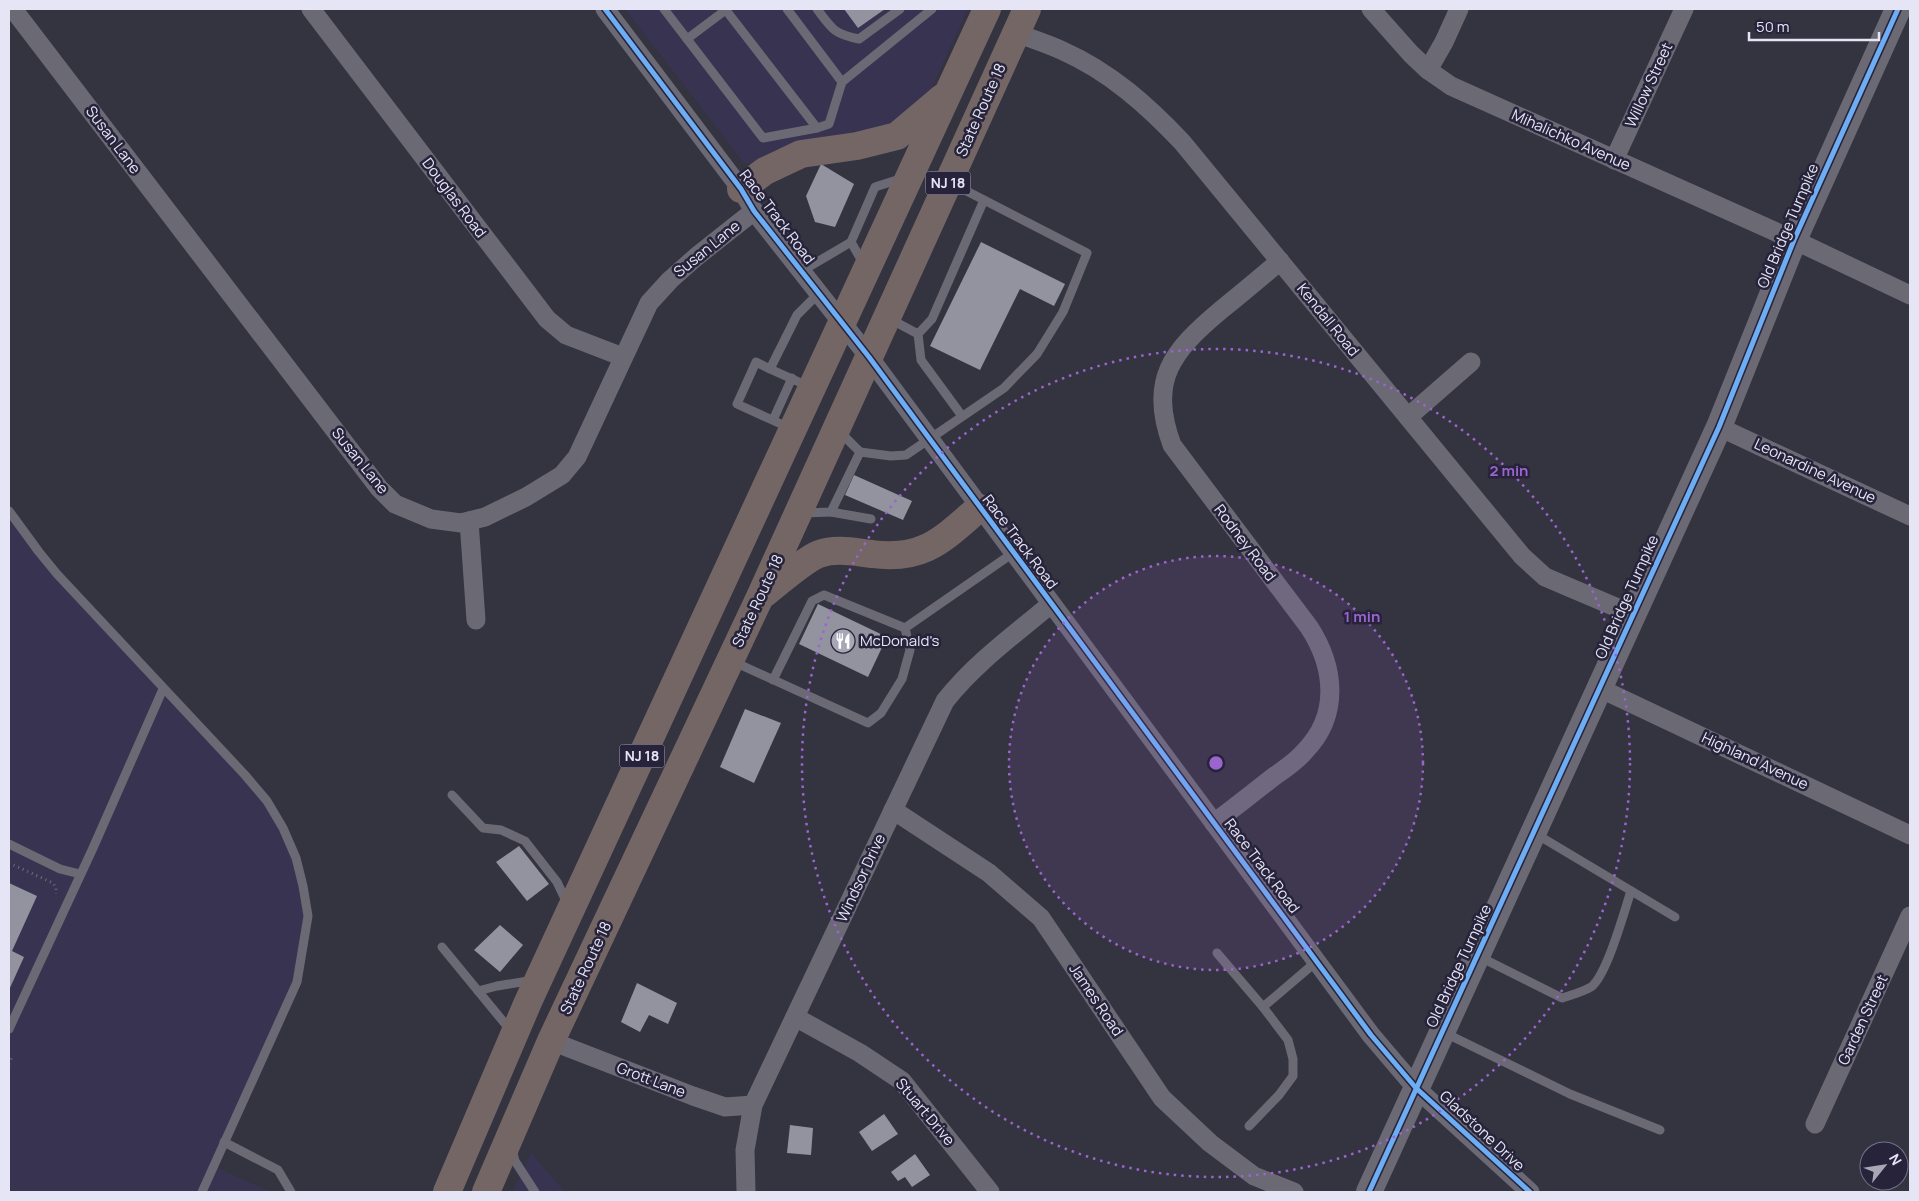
<svg xmlns="http://www.w3.org/2000/svg" width="1919" height="1201" font-family="Manrope,sans-serif">
  <rect width="100%" height="100%" fill="#343340"/>
  <!-- built -->
  <g fill="#373350">
    <polygon points="625,9 968,9 930,92 909,117 870,132 758,167 743,162"/>
    <polygon points="9,511 39,552 245,775 283,828 308,916 300,971 215,1167 272,1192 9,1192"/>
    <polygon points="531,1153 565,1192 513,1192"/>
  </g>
  <!-- building -->
  <g fill="#93939f">
    <polygon points="844,9 885,9 858,28"/>
    <polygon points="821,164 854,184 835,227 815,222 806,196"/>
    <polygon points="981,242 1065,284 1054,306 1020,289 980,370 930,346"/>
    <polygon points="854,475 912,501 903,520 845,495"/>
    <polygon points="818,604 887,637 868,677 799,644"/>
    <polygon points="745,709 781,723 754,783 720,767"/>
    <polygon points="519,846 549,884 527,901 496,862"/>
    <polygon points="9,883 37,896 12,951 24,957 9,990"/>
    <polygon points="500,925 523,945 500,972 474,950"/>
    <polygon points="637,983 677,1003 668,1024 649,1015 640,1032 621,1022"/>
    <polygon points="884,1114 898,1134 872,1151 859,1132"/>
    <polygon points="790,1125 813,1128 811,1155 787,1153"/>
    <polygon points="915,1154 930,1175 912,1187 905,1177 898,1181 891,1172"/>
  </g>
  <g fill="none" stroke-linecap="round" stroke-linejoin="round">
    <!-- path -->
    <g stroke="#706f7a" stroke-width="3" stroke-dasharray="1 4" stroke-linecap="butt">
      <polyline points="9,863 53,883 56,888 56,894"/>
      <polyline points="9,1064 12,1057"/>
    </g>
    <!-- lane -->
    <g stroke="#6a6974" stroke-width="9">
      <polyline points="664,9 763,138 817,128 725,9"/>
      <polyline points="787,9 842,82"/>
      <path d="M817,9C832,29 834,34 859,39L900,9"/>
      <polyline points="687,39 727,9"/>
      <polyline points="817,128 829,124 842,82 932,9"/>
      <polyline points="851,242 863,263"/>
      <polyline points="802,271 851,242 875,187 903,178"/>
      <polyline points="890,319 918,334"/>
      <polyline points="770,369 756,362 737,404 790,428"/>
      <polyline points="810,387 770,369 797,315 819,293"/>
      <polyline points="962,416 921,360 918,334 932,319 984,200"/>
      <polyline points="773,420 792,378"/>
      <polyline points="860,452 891,456 906,455 1004,388 1037,354 1063,312 1087,253 951,183"/>
      <polyline points="9,511 39,552 57,574 245,775 267,801 283,828 296,858 303,886 308,916 297,982 202,1192"/>
      <polyline points="831,512 871,519"/>
      <polyline points="803,513 831,512 860,452 840,432"/>
      <polyline points="732,661 868,723 881,713 902,679 910,650 905,628 1013,553"/>
      <polyline points="773,680 812,601 824,595 905,628"/>
      <polyline points="452,795 483,828 501,830 525,841 557,882 568,905"/>
      <polyline points="1536,834 1675,917"/>
      <polyline points="9,844 60,869 80,874"/>
      <polyline points="442,947 511,1031"/>
      <polyline points="1217,953 1263,1007 1317,961"/>
      <path d="M1480,957L1562,998C1571,995 1583,992 1591,987C1607,975 1624,912 1631,891"/>
      <polyline points="478,991 497,986 534,980"/>
      <polyline points="9,1029 93,848 163,689"/>
      <polyline points="1445,1033 1570,1094 1660,1130"/>
      <polyline points="1249,1126 1279,1095 1293,1076 1293,1059 1288,1040 1263,1007"/>
      <polyline points="224,1142 278,1170 291,1192"/>
      <polyline points="512,1149 515,1161 535,1192"/>
    </g>
    <!-- street -->
    <g stroke="#6a6974" stroke-width="19">
      <polyline points="13,9 379,488 395,504 431,519 461,523 485,517 526,497 562,475 577,457 649,303 670,280 696,257 754,211"/>
      <polyline points="311,9 547,319 566,335 623,357"/>
      <polyline points="605,9 741,189 754,211 869,357 1371,1035 1416,1088 1530,1192"/>
      <polyline points="1371,9 1411,54 1428,70 1451,86 1794,240 1910,295"/>
      <path d="M1016,33C1032,39 1048,44 1063,51C1110,72 1147,105 1182,142L1522,556L1545,577L1632,614"/>
      <polyline points="1428,70 1444,42 1459,9"/>
      <polyline points="1614,160 1684,9"/>
      <polyline points="1408,417 1471,362"/>
      <polyline points="1719,427 1910,516"/>
      <polyline points="469,521 476,620"/>
      <polyline points="1599,688 1910,835"/>
      <polyline points="893,810 989,873 1041,918 1162,1098 1210,1143 1254,1176 1294,1192"/>
      <path d="M1214,823C1234,808 1253,793 1272,778C1283,770 1296,762 1305,751C1340,715 1335,667 1309,627L1172,445C1148,380 1172,351 1221,310C1241,294 1260,278 1280,261"/>
      <polyline points="795,1017 860,1053 902,1081 990,1192"/>
      <polyline points="551,1041 693,1096 725,1107 753,1105"/>
      <polyline points="1815,1124 1910,916"/>
      <path d="M746,1192L745,1150L753,1105L945,701C975,663 1014,635 1051,604"/>
    </g>
    <!-- secondary -->
    <polyline stroke="#6a6974" stroke-width="26" points="1369,1192 1719,427 1794,240 1898,9"/>
    <!-- highway -->
    <g stroke="#736665" stroke-width="28">
      <polyline points="741,189 765,171 801,154 857,146 897,136 942,98"/>
      <path d="M764,594C775,585 807,558 819,554C836,548 854,552 872,554C924,561 943,539 979,508"/>
      <polyline points="447,1192 528,1002 987,9"/>
      <polyline points="486,1192 551,1041 760,597 1027,9"/>
    </g>
    <defs>
      <g id="cycleway">
        <polyline points="605,9 741,189 754,211 869,357 1371,1035 1416,1088 1530,1192"/>
        <polyline points="1369,1192 1719,427 1794,240 1898,9"/>
      </g>
    </defs>
    <!-- cycleway casing -->
    <use href="#cycleway" stroke="#26233b" stroke-width="8"/>
    <!-- cycleway -->
    <use href="#cycleway" stroke="#6dadf4" stroke-width="5"/>
  </g>
  <!-- distance rings -->
  <circle cx="1216" cy="763" r="207" fill="#9b64cf" fill-opacity=".12"/>
  <g fill="none" stroke="#9b64cf" stroke-width="2.5" stroke-dasharray="2.5 5">
    <circle cx="1216" cy="763" r="207"/>
    <circle cx="1216" cy="763" r="414"/>
  </g>
  <!-- icons -->
  <defs>
    <symbol id="restaurant-disc" viewBox="-11 -11 22 22"><circle r="9.5" fill="#a8a7b6" stroke="#26233b"/><path d="M-5-6h1v4h1v-4h1v4h1v-4h1v5L-1.5 .5V6h-2V.5L-5-1ZM5-6V6H3V1.5H1.5Q1.5-4 5-6Z" fill="#fff"/></symbol>
  </defs>
  <g fill-rule="evenodd">
    <use href="#restaurant-disc" x="829" y="627" width="28" height="28"/>
  </g>
  <g text-anchor="middle" stroke-width="5" stroke-linejoin="round" paint-order="stroke">
    <!-- shield labels -->
    <g fill="#26233b" stroke="#acabbd" stroke-width="1">
      <rect x="925.5" y="171.5" width="45" height="23" rx="4"/>
      <rect x="619.5" y="744.5" width="45" height="23" rx="4"/>
    </g>
    <g font-size="14" font-weight="bold" fill="#e6e5f5">
      <text x="948" y="188">NJ 18</text>
      <text x="642" y="761">NJ 18</text>
    </g>
    <!-- street labels -->
    <g font-size="15" fill="#e6e5f5" stroke="#26233b">
      <text transform="translate(1649 85) rotate(-65)" y="5">Willow Street</text>
      <text transform="translate(981 110) rotate(-66)" y="5">State Route 18</text>
      <text transform="translate(113 140) rotate(53)" y="5">Susan Lane</text>
      <text transform="translate(1571 140) rotate(24)" y="5">Mihalichko Avenue</text>
      <text transform="translate(454 198) rotate(53)" y="5">Douglas Road</text>
      <text transform="translate(777 217) rotate(53)" y="5">Race Track Road</text>
      <text transform="translate(1788 226) rotate(-67)" y="5">Old Bridge Turnpike</text>
      <text transform="translate(707 249) rotate(-39)" y="5">Susan Lane</text>
      <text transform="translate(1328 320) rotate(51)" y="5">Kendall Road</text>
      <text transform="translate(360 461) rotate(51)" y="5">Susan Lane</text>
      <text transform="translate(1815 471) rotate(25)" y="5">Leonardine Avenue</text>
      <text transform="translate(1020 542) rotate(53)" y="5">Race Track Road</text>
      <text transform="translate(1245 543) rotate(53)" y="5">Rodney Road</text>
      <text transform="translate(1627 597) rotate(-66)" y="5">Old Bridge Turnpike</text>
      <text transform="translate(758 601) rotate(-65)" y="5">State Route 18</text>
      <text transform="translate(1755 761) rotate(25)" y="5">Highland Avenue</text>
      <text transform="translate(1262 866) rotate(53)" y="5">Race Track Road</text>
      <text transform="translate(861 878) rotate(-65)" y="5">Windsor Drive</text>
      <text transform="translate(1459 966) rotate(-65)" y="5">Old Bridge Turnpike</text>
      <text transform="translate(586 968) rotate(-65)" y="5">State Route 18</text>
      <text transform="translate(1096 1000) rotate(56)" y="5">James Road</text>
      <text transform="translate(1863 1020) rotate(-65)" y="5">Garden Street</text>
      <text transform="translate(651 1080) rotate(21)" y="5">Grott Lane</text>
      <text transform="translate(925 1112) rotate(50)" y="5">Stuart Drive</text>
      <text transform="translate(1482 1131) rotate(43)" y="5">Gladstone Drive</text>
    </g>
    <!-- poi labels -->
    <g font-size="15" fill="#e6e5f5" stroke="#26233b" text-anchor="start">
      <text x="860" y="646">McDonald's</text>
    </g>
  </g>
  <circle cx="1216" cy="763" r="8" fill="#9b64cf" stroke="#26233b" stroke-width="2.5"/>
  <g font-size="15" text-anchor="middle" font-weight="bold" fill="#9b64cf" stroke="#26233b" stroke-width="5" stroke-linejoin="round" paint-order="stroke">
    <text x="1509" y="476">2 min</text>
    <text x="1362" y="622">1 min</text>
  </g>
  <!-- border -->
  <rect width="1919" height="1201" fill="none" stroke="#e6e5f5" stroke-width="20"/>
  <!-- north arrow -->
  <g transform="translate(1884 1166) rotate(60)"><circle r="24" fill="#26233b" stroke="#737185"/>
  <path d="M0-4L9 19L0 12L-9 19Z" fill="#a8a7b6"/>
  <text y="-8" font-size="14" font-weight="bold" text-anchor="middle" fill="#e6e5f5">N</text>
  </g>
  <!-- scale -->
  <path d="M1749 32v8h130v-8" fill="none" stroke="#e6e5f5" stroke-width="2.5"/>
  <text x="1756" y="32" font-size="15" fill="#e6e5f5" stroke="#26233b" stroke-width="4" paint-order="stroke">50 m</text>
</svg>
